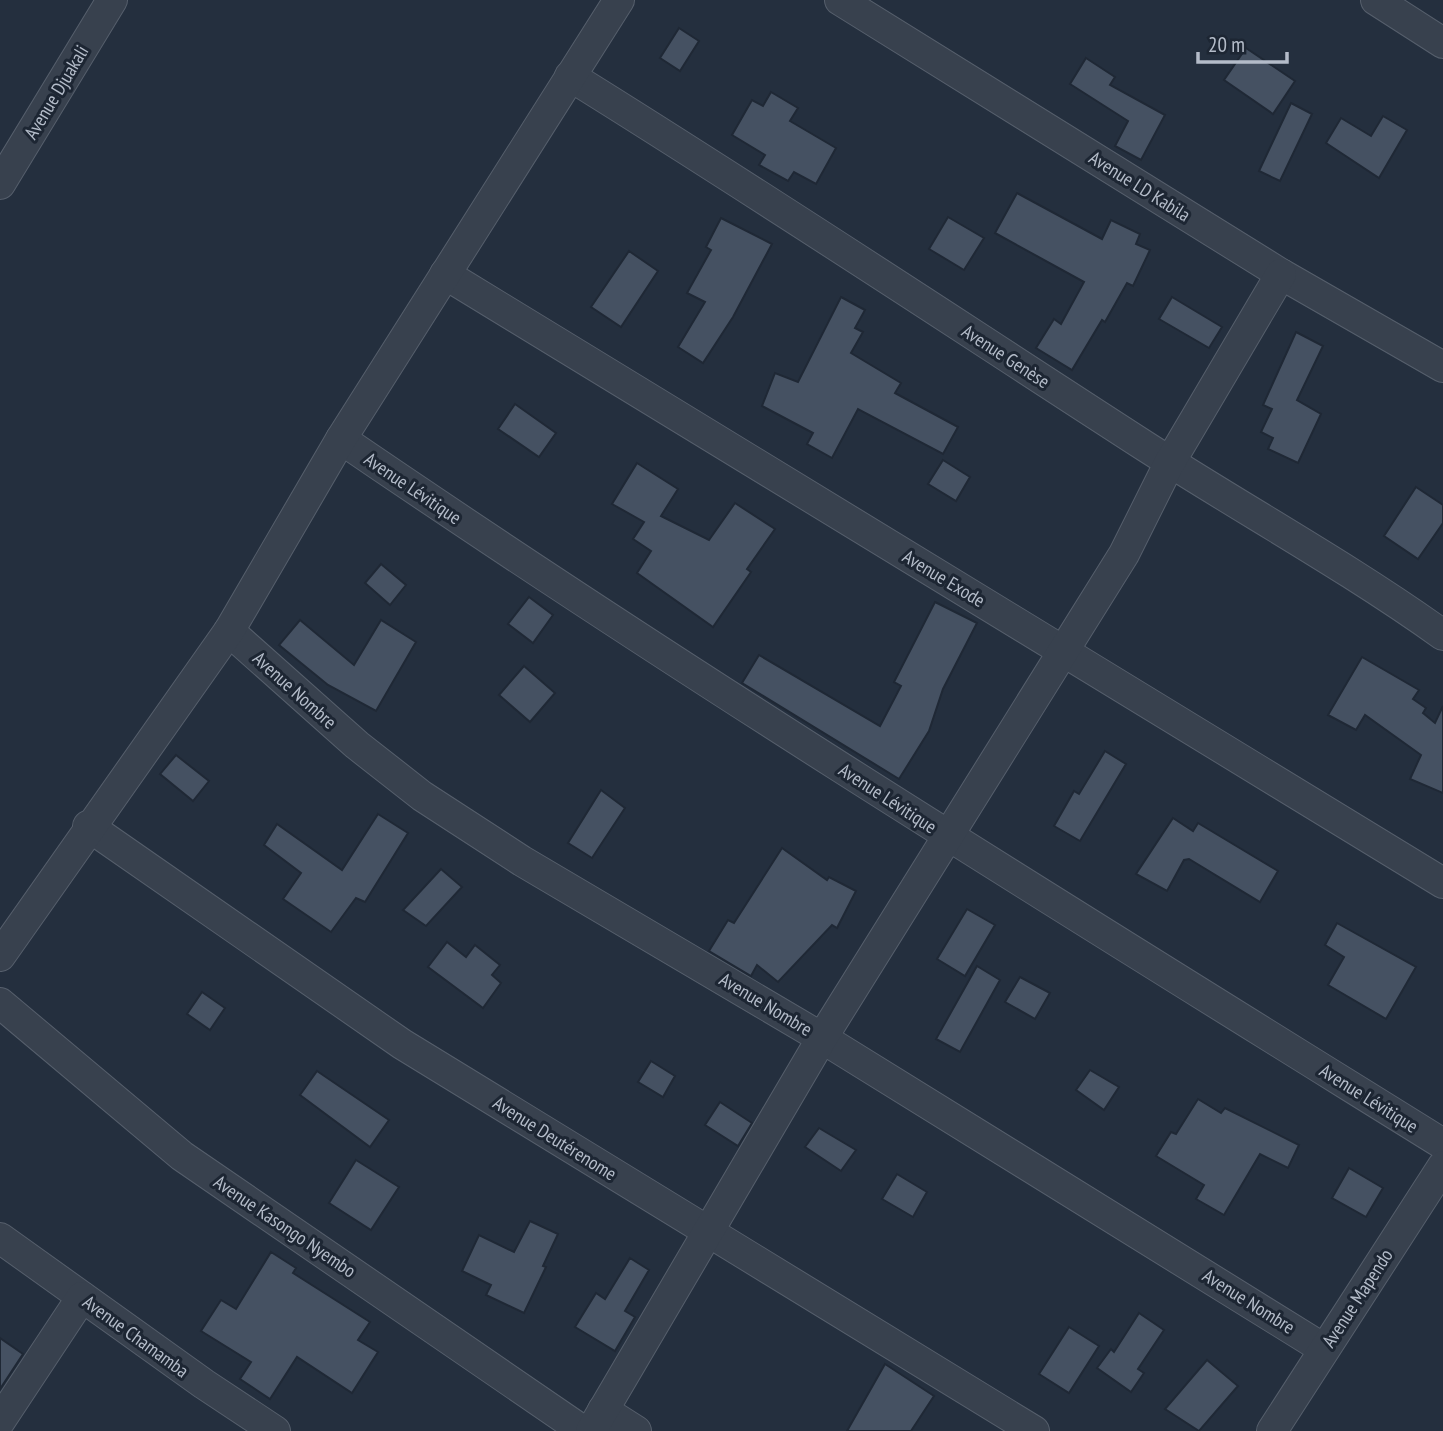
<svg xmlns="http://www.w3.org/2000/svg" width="1443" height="1431" font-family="'PT Sans Narrow',sans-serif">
  <rect width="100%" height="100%" fill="#242f3e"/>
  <!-- building -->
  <g fill="#455162" stroke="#1f2835" stroke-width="2">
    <polygon points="679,28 699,41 680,71 660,58"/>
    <polygon points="1246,48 1295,81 1273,114 1224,80"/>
    <polygon points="1086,58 1115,77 1110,85 1165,115 1141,160 1115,146 1128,121 1070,84"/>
    <polygon points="771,92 798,108 790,121 836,148 816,184 794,172 788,181 759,165 765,155 732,135 752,100 763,106"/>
    <polygon points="1291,103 1312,114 1280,181 1259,171"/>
    <polygon points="1383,116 1407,130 1379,178 1326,143 1341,118 1371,136"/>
    <polygon points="1017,193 1102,239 1111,220 1140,234 1136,244 1150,250 1133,286 1127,283 1105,322 1102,320 1072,370 1036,348 1054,319 1061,324 1084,282 995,233"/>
    <polygon points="948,217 984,238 964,270 929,249"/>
    <polygon points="721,218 772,244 733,317 703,363 678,347 705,302 687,293 711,250 706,247"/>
    <polygon points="629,251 658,271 621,327 591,307"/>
    <polygon points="841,297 865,310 855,328 863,332 851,353 901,383 895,393 958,427 943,454 858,409 832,458 807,444 813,433 762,406 775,373 798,382"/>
    <polygon points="1172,297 1222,327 1209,348 1159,319"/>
    <polygon points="1296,332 1323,346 1297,400 1321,414 1298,463 1268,449 1273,438 1261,432 1272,409 1263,405"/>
    <polygon points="515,404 556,433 539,457 498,429"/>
    <polygon points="943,460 970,477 956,501 928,484"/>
    <polygon points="637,463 678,489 661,516 709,540 735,503 775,529 747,569 751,572 713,627 637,573 651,551 633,539 644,522 612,504"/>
    <polygon points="1416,487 1443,505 1443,523 1418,559 1384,536"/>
    <polygon points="381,564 406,585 390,605 365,583"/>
    <polygon points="529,597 553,615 533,643 508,624"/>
    <polygon points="935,602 977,623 943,689 929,731 899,779 742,683 759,655 880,726 901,686 894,682"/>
    <polygon points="300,620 354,665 381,620 416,642 376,711 328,685 279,645"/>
    <polygon points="1362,657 1419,690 1413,699 1426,708 1423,713 1435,723 1443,706 1443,793 1410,779 1421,755 1365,715 1356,730 1328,715"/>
    <polygon points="524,666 555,693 530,722 499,695"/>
    <polygon points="1105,751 1126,764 1080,841 1054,826 1074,791 1079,794"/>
    <polygon points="176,755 209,781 193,801 160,774"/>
    <polygon points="601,790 625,808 592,858 568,843"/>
    <polygon points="378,814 408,833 365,902 356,898 331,932 283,899 301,873 264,845 277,824 342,870"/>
    <polygon points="1173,818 1193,831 1198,823 1278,871 1260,902 1189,859 1184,860 1167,891 1136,874"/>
    <polygon points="782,848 827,880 829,877 856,891 837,928 832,925 778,982 757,965 751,976 709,951 728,920 734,923"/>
    <polygon points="441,869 462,887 426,926 403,910"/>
    <polygon points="967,909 995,925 965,976 937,959"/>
    <polygon points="1337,923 1416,967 1386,1019 1328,985 1344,957 1325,945"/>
    <polygon points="447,942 466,957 475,945 500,965 492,975 501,983 483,1008 428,967"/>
    <polygon points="977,966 1000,980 960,1052 936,1039"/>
    <polygon points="1020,977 1050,993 1035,1019 1005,1002"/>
    <polygon points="202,992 225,1008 210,1030 187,1014"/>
    <polygon points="651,1061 675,1076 663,1097 638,1082"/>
    <polygon points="1090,1070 1119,1087 1104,1110 1076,1090"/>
    <polygon points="317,1071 389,1120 370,1147 300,1095"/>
    <polygon points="1198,1099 1221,1113 1225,1108 1299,1145 1288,1168 1260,1154 1224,1215 1196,1199 1204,1185 1156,1156 1171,1132 1176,1134"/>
    <polygon points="720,1102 752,1123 738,1146 705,1125"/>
    <polygon points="819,1128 856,1150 841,1171 805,1147"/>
    <polygon points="356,1160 399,1187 371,1230 329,1203"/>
    <polygon points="1349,1168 1383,1188 1366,1217 1332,1198"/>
    <polygon points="897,1174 927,1192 913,1217 882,1199"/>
    <polygon points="530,1221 558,1234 543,1266 546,1267 524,1313 486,1295 491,1285 462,1271 479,1235 514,1252"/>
    <polygon points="271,1252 296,1268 293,1273 370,1322 358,1340 378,1352 352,1393 297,1357 270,1399 240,1379 251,1362 201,1331 221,1300 236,1309"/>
    <polygon points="630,1258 649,1270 625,1311 635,1317 615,1351 575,1327 596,1293 605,1299"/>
    <polygon points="1139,1313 1164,1330 1138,1369 1144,1373 1131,1392 1097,1368 1111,1349 1114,1352"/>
    <polygon points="1069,1327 1099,1346 1069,1393 1039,1374"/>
    <polygon points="0,1338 23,1354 0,1389"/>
    <polygon points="1207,1360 1238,1386 1199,1431 1165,1409"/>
    <polygon points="885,1364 934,1396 911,1431 847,1431"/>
  </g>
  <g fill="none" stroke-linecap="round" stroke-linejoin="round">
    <defs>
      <g id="minor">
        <polyline points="840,0 1281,274 1443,367"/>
        <polyline points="1376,0 1443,43"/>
        <path d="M570,76C765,197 956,324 1148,448C1246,511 1348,567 1443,635"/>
        <polyline points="0,184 112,0"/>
        <polyline points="445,274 1443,883"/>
        <path d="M341,439C701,685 1073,914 1443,1144"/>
        <polyline points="229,631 357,745 422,796 522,861 822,1038 1324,1349"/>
        <polyline points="88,826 402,1044 1034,1431"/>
        <polyline points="0,956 229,631 341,439 619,0"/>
        <polyline points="0,1003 182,1156 583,1431"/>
        <polyline points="0,1238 204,1384 275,1431"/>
        <polyline points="603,1410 636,1431"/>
        <polyline points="0,1421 82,1297"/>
        <polyline points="591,1431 822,1038 1124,554 1170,462 1281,274"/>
        <polyline points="1272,1431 1443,1166"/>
      </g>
    </defs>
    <!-- minor casing -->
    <use href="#minor" stroke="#565f6c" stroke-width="32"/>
    <!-- minor -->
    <use href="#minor" stroke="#38414e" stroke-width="30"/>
  </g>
  <g text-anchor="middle" stroke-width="6" stroke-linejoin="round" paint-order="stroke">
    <!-- street labels -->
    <g font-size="19" fill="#b4bcc9" stroke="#1d2633">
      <text transform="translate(56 92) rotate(-59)" y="7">Avenue Djuakali</text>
      <text transform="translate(1140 186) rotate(32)" y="7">Avenue LD Kabila</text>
      <text transform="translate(1006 356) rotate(33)" y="7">Avenue Genèse</text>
      <text transform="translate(413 488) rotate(34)" y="7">Avenue Lévitique</text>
      <text transform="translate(944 578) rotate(31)" y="7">Avenue Exode</text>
      <text transform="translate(295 690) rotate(42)" y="7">Avenue Nombre</text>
      <text transform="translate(888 798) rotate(33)" y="7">Avenue Lévitique</text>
      <text transform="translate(766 1004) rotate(31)" y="7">Avenue Nombre</text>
      <text transform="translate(1369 1098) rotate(32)" y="7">Avenue Lévitique</text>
      <text transform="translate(555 1138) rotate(32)" y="7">Avenue Deutérenome</text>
      <text transform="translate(285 1226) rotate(34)" y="7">Avenue Kasongo Nyembo</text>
      <text transform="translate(1357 1298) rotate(-57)" y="7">Avenue Mapendo</text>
      <text transform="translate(1249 1301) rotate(32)" y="7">Avenue Nombre</text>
      <text transform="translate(136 1336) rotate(36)" y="7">Avenue Chamamba</text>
    </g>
  </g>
  <!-- scale -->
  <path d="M1198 52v10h89v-10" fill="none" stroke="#b4bcc9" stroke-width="3.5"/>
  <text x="1208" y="52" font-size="21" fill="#b4bcc9" stroke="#1d2633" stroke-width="5" paint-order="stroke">20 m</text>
</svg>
